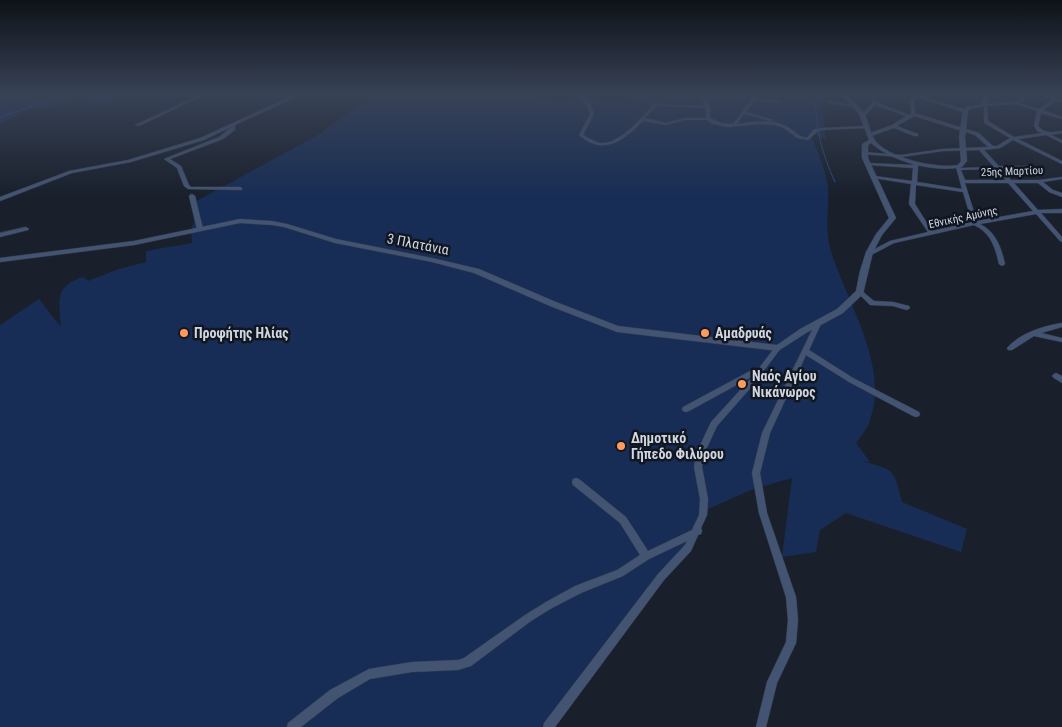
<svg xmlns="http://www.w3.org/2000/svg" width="1062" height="727" font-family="'Roboto Condensed',sans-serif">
  <rect width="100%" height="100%" fill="#19202c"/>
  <!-- green -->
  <g fill="#182d55">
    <path d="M0,94H156C132,95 110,109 86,103L85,99L49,108L29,109L0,124Z"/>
    <path d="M374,94H526L544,99L569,100L584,98L633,102L632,99L626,98V95L838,94L840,96L824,95L822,107L826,140L810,132C816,149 826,169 828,187C829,206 825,229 830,248C845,300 890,365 870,420C868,428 861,436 856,443L870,462L862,461C896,471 893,468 902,502L967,529L961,552L846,513L820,530L816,552L782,557L792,478L753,489L699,513L688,544L673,559L541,727H0V325L39,299L61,327C59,301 54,286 83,277L88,281L119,269L146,262V251L192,243L191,229L194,222L191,204L318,135Z"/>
  </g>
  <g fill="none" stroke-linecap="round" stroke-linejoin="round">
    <!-- stream -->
    <g stroke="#274c92" stroke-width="1">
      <path d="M816,94C814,126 822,153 835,182"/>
      <polyline points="0,117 70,94"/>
    </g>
    <defs>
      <g id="minor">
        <polygon points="202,94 207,94 139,126 135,125"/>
        <polygon points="290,94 294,94 293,96 301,94 307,94 292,98 290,100 235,125 235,130 223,139 170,159 181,166 189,185 191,187 240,187 242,188 242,190 188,189 184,186 177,168 164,159 219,137 231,127 204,140 131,162 72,173 0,201 0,197 69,171 128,160 200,138 287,98"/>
        <path d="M581,94H585V99L591,105L594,114L583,135C589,138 595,142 601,143C619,145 643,116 654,104L705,106L701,94H705L710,107V118L721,123L733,124L751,100V94H755V99L779,101L781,102L779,103L754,101L746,112L773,120L771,121L744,114L737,124C752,122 772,118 786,126C794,130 798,137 807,138L813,130L821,128L867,126L869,127L867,128L821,130L817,132L808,140L797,138L784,128L775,125L759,124L728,127L712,124L707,120H685L666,125L643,121C624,140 604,157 579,135L590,114L587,106L581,99ZM656,106L706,108V118H685L666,123L645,118Z"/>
        <path d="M872,94H876V102L909,115L911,114L910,100L916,94H921L925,97L967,110V112H963L923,99L919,96L914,100L915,113L979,133L993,146H997L1010,138L984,123V104L1014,102L1031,94H1042L1055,98L1060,94H1062V96L1058,99L1062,100V102L1056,101L1043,110L1062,117V119L1041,113L1038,126C1045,134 1053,132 1062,131V133L1051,135L1062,140V143L1046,135L1018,139L1062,161V164L1013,140L1000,148L984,150L999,166H1034L1036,167L1034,168L1002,169L1011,180H1039L1062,177V179L1043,182L1053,190L1062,193V197L1049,192L1038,183H1014L1038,210L1062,209V213H1041L1062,237V242L1060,241L1036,214L980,224C996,232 1001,247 1005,264L1002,266L999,264C995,247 991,233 974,225L894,243L873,254H869V252L890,241L928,232L909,204L911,184L874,178L872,177L874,176L912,181L913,168L869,165H867V163L913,165L914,162H918V167L917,182L962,189L956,167V166H960L961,168L994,167L979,150L943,151L901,157L862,154V152H864L901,155L943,149L988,147L975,135L914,116L897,126L918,134V136H914L894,128L871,136H867V134L892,125L906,116L875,105L865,116H861V114L872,103ZM1036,94L1052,99L1039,109L1019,103ZM1015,104L1037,111L1034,126L1037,131L1042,133L1014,137L988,121L987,106ZM997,169L1006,180H965L961,170ZM965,183H1008L1033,211L977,221ZM916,185L963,192L972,222L932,231L915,204Z"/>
        <polygon points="828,101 854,105 856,106 854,107 829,103 828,103"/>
        <polygon points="192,194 195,196 203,229 202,230 200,231 197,229 189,196"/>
        <polygon points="26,227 29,229 28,230 0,237 0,233"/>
        <polygon points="860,290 862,291 874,301 893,302 909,306 910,308 907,310 893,306 870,305 857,292"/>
        <polygon points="816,322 820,322 821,324 809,350 853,378 919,412 920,414 919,416 916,417 913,416 849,382 806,355 770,433 760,473 767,513 796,597 798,620 796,643 777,683 766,727 756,727 767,682 786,642 788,620 786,597 759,513 752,473 762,433"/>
        <path d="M1062,323V327L1041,333L1062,338V342L1034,336L1012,350H1008L1007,348C1020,333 1043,326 1062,323Z"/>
        <polygon points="776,346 780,346 781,348 754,384 717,426 704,454 702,467 708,499 707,515 701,528 702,531 701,534 698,535 691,551 664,580 555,727 543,727 544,723 658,574 685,545 687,541 649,559 623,576 581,593 552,608 531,621 471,666 458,670 412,672 370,679 338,698 301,727 287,727 288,723 330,690 369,669 412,662 458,660 464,658 525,615 546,602 575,586 617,570 640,555 620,523 573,485 572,482 573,479 576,478 579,479 626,517 648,551 692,530 699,515 700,499 694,467 696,454 711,422 753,376 689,411 686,412 683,411 682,409 683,407 750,371 759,368"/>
        <polygon points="1056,373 1062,376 1062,383 1054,378 1052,376 1054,374"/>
      </g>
      <path id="tertiary" d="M840,94H845C852,101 861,107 866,117C869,124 870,132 874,139C886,158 937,169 958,165L961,161L959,137L963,110L966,107L982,104L983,94H988V105L970,109L968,111L965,137L967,161L962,167C935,173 892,162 871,143L868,145V158L896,218L882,235L873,252L863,294L843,313L806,333L778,351L617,332L550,306L474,273L432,262L335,243L284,227L272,225L240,223L134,245L0,262V258L134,241L240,219L272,221L287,224L336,239L432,258L479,269L556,302L618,326L777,345L800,329L837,309L856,291L860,271L866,252L876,234L889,218L862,158V144L869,140L859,114Z"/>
    </defs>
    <!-- minor casing -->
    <use href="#minor" stroke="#363d48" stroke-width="1"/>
    <!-- tertiary casing -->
    <use href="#tertiary" stroke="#363d48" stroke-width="1"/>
    <!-- minor -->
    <use href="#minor" fill="#435473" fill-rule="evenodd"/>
    <!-- tertiary -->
    <use href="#tertiary" fill="#435473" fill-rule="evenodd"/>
  </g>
  <!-- sky -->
  <linearGradient id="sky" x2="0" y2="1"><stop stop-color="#0e1218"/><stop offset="0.48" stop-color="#384256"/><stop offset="1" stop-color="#384256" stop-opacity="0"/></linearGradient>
  <rect width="1062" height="196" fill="url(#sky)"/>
  <!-- markers -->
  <g fill="#ff9a5b" stroke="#101722" stroke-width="2">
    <circle cx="184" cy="333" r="5"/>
    <circle cx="705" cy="333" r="5"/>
    <circle cx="742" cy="384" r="5"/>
    <circle cx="621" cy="446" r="5"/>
  </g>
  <g text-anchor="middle" stroke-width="5" stroke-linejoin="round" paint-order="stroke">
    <!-- far-street labels -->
    <g font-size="11" fill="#d1d6de" stroke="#101722">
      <text transform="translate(1012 171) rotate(-2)" y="4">25ης Μαρτίου</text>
      <text transform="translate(963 217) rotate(-12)" y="4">Εθνικής Αμύνης</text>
    </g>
    <!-- street labels -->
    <g font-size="14" fill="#d1d6de" stroke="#101722">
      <text transform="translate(418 244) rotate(11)" y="5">3 Πλατάνια</text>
    </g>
    <!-- poi labels -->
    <g font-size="14" font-weight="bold" fill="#d1d6de" stroke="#101722" text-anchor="start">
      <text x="194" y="338">Προφήτης Ηλίας</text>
      <text x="715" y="338">Αμαδρυάς</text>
      <text x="752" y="381">Ναός Αγίου<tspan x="752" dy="16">Νικάνωρος</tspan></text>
      <text x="631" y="443">Δημοτικό<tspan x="631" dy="16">Γήπεδο Φιλύρου</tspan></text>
    </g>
  </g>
</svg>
